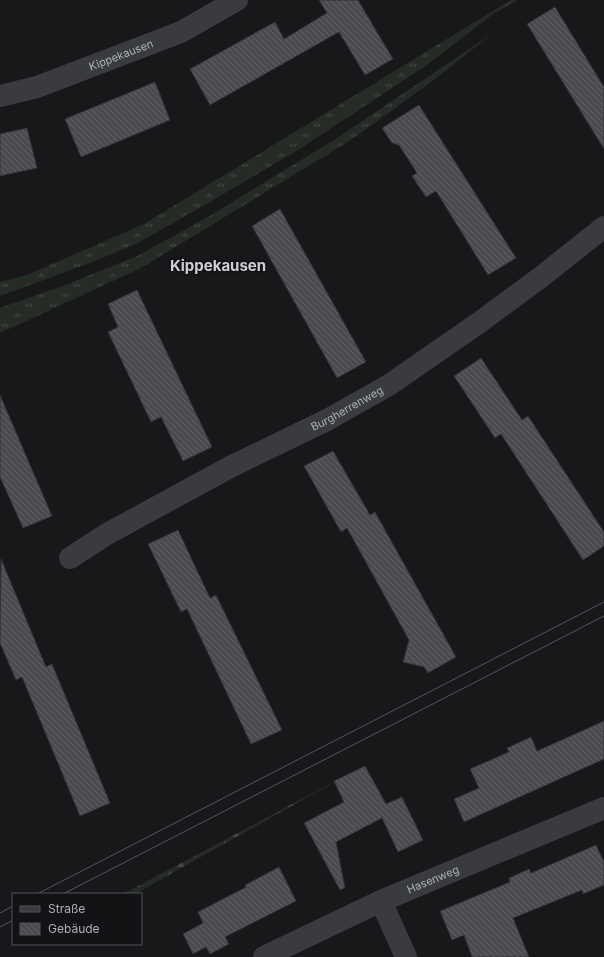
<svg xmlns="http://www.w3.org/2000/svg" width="604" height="957" font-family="Inter,sans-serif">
  <defs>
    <pattern id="grass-tufts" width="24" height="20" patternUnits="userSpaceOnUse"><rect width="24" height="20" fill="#252c26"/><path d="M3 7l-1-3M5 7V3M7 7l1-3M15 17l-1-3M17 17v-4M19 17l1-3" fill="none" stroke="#424843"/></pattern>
    <pattern id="forest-firs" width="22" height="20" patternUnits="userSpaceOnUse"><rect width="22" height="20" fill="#252c26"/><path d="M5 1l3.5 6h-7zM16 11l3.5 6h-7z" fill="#424843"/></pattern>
    <pattern id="building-back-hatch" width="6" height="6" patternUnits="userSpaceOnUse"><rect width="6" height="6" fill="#4a4b4f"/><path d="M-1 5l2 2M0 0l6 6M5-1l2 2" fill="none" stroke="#616266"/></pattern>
  </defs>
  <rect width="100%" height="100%" fill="#18181a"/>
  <!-- grass -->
  <g fill="url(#grass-tufts)">
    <polygon points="511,0 518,0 493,14 427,65 298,150 208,203 136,244 90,263 0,296 0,282 27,275 144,224"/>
    <polygon points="493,33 434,80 351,140 141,268 0,333 0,308 65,285 137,256 208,217 337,138"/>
  </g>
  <!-- forest -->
  <polygon fill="url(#forest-firs)" points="345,776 135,894 123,894"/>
  <!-- building -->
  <g fill="url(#building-back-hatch)" stroke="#333336">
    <polygon points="319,0 358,0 393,59 365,75 339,32 210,105 190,69 275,22 284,39 327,13"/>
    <polygon points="555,7 604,87 604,149 527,24"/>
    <polygon points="155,82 170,120 81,157 65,119"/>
    <polygon points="419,105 516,258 488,275 436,191 426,197 412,176 417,173 399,145 392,143 382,128"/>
    <polygon points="27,128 37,168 0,176 0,134"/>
    <polygon points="280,209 366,362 337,378 252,226"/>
    <polygon points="137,290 212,447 183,461 161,417 151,422 108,332 118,327 108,304"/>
    <polygon points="481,358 522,420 528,416 604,532 604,546 583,560 501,434 495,438 454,376"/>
    <polygon points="0,395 52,516 23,528 0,477"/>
    <polygon points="333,451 370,515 375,512 456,657 428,673 424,667 403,662 409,640 347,528 341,532 304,466"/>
    <polygon points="178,530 210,598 216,595 282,730 251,744 187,609 181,612 148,544"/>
    <polygon points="1,559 46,667 52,664 110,803 80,816 22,677 16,680 0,643"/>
    <polygon points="604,721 604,759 464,822 454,799 479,788 470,769 509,752 507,748 531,737 537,751"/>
    <polygon points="365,766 386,804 402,797 423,840 398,852 382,818 336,842 345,888 340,890 304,823 344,802 334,781"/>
    <polygon points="596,845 604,862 604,885 583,894 582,890 513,918 529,957 472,957 464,935 452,940 440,911 510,882 509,878 529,869 531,873"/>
    <polygon points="279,867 296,901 225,937 229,944 210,954 206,947 193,954 183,934 203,923 198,912 246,887 245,885"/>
  </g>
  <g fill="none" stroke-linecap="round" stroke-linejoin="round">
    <!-- minor -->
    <g stroke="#3a3b3f" stroke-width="22">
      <path id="s1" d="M0,96L37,87L181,32L237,0"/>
      <path id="s2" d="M70,558L107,534L232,466L327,420L389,385L480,322L541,277L604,227"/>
      <polyline points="381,901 406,957"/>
      <path id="s3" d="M264,957L381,901L604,808"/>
    </g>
    <!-- tram -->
    <g stroke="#535559" stroke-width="1">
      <polyline points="37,894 604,602"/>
      <polyline points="63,894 604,616"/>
      <polyline points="0,913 13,906"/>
      <polyline points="0,927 13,920"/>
    </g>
  </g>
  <g text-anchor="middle" stroke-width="4" stroke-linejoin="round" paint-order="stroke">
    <!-- street labels -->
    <g font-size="11" fill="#acb0b8" stroke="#131315">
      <text dy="4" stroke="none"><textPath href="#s1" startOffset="128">Kippekausen</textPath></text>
      <text dy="4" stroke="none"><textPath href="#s2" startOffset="315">Burgherrenweg</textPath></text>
      <text dy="4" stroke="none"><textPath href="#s3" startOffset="186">Hasenweg</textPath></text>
    </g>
    <!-- district labels -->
    <g font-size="15" font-weight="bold" fill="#cdcfd5" stroke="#131315">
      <text x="218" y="271">Kippekausen</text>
    </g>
  </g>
  <!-- legend -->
  <rect x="12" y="893" width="130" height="52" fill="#131315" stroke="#505256"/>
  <rect x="20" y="906" width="20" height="6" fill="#3a3b3f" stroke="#505256"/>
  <text x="48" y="913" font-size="12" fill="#acb0b8">Straße</text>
  <rect x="20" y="923" width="20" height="12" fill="url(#building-back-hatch)" stroke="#505256"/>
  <text x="48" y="933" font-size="12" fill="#acb0b8">Gebäude</text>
</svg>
